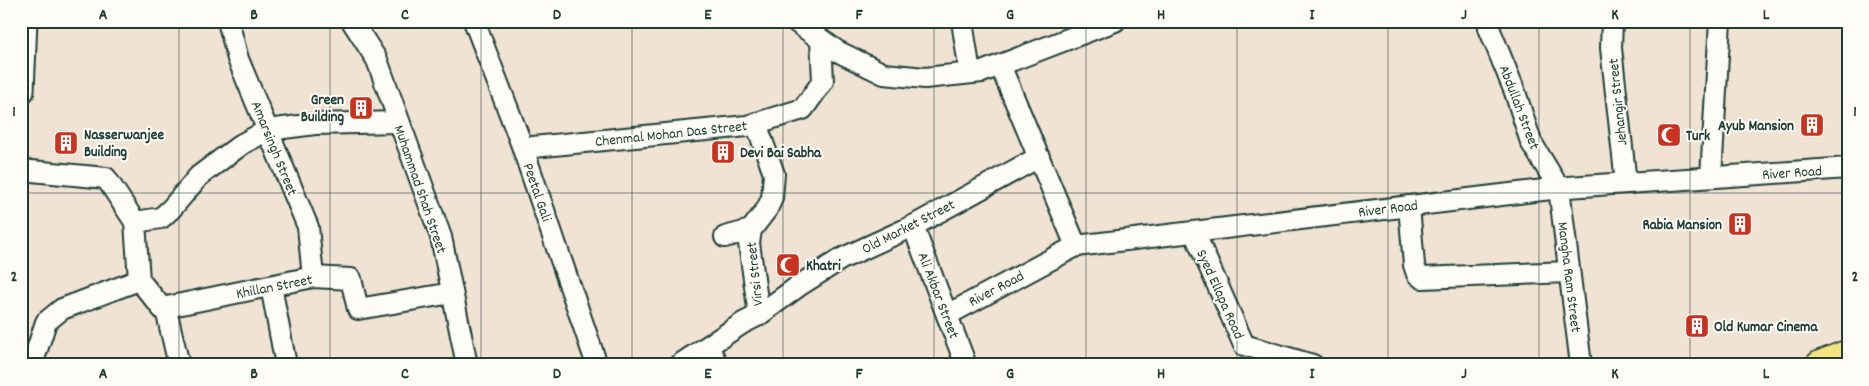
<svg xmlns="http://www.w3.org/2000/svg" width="1869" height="386" font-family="Dekko,sans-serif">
  <rect width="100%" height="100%" fill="#f0e3d4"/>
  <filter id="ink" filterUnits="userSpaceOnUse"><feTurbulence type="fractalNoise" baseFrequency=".02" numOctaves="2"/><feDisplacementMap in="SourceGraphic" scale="10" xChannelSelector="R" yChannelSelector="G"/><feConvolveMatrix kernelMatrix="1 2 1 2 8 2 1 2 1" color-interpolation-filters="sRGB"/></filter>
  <g filter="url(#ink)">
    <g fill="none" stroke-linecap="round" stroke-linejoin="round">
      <defs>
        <g id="minor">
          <polyline points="228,21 238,59 308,227 313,277"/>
          <polyline points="352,21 377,60 441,237 467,365"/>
          <polyline points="474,21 521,143 597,365"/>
          <polyline points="795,21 837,51 884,74 925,78 982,72 1115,21"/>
          <polyline points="962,21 970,73"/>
          <polyline points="1489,21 1489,28 1515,92 1531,142 1559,188 1581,365"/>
          <polyline points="1612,21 1611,48 1626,183"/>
          <polyline points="1000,65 1076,246"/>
          <polyline points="756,123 774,174 772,198 767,209 751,230 749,243 759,315"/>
          <polyline points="523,148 747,126 803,109 823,81 821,40"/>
          <polyline points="21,170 106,178 135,222 139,280 167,314 179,365"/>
          <polyline points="1711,177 1720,21"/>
          <polyline points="1409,206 1414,265 1417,274 1422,278 1569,272"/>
          <polyline points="135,222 161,218 171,209 199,176 242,144 268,130 315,124 399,122"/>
          <polyline points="913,226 966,365"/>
          <polyline points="1194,232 1244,345 1313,365"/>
          <polyline points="725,237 751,230"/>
          <polyline points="271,286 286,365"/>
          <polyline points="162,308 313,277 351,279 358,309 452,293"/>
          <polyline points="947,315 1076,246 1568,187 1848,168"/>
          <polyline points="708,347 718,365"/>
          <polyline points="32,365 46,322 62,309 139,280"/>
          <polyline points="679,365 743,323 759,315 800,285 841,259 913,226 1039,157"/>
        </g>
        <polyline id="tertiary" points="21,91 24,21"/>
        <polyline id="primary" points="1820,365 1848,354"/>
      </defs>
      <!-- minor casing -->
      <use href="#minor" stroke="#1f3d34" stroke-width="24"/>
      <!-- tertiary casing -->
      <use href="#tertiary" stroke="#1f3d34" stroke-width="29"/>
      <!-- primary casing -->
      <use href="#primary" stroke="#1f3d34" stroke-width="31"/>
      <!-- minor -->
      <use href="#minor" stroke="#fdfcf7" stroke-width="20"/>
      <!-- tertiary -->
      <use href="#tertiary" stroke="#fdfcf7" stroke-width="25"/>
      <!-- primary -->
      <use href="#primary" stroke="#f5e382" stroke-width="28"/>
    </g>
  </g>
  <!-- grid -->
  <path fill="none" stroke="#1f3d34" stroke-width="1" stroke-opacity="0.55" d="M179,21V365M330,21V365M481,21V365M632,21V365M783,21V365M934,21V365M1086,21V365M1237,21V365M1388,21V365M1539,21V365M1690,21V365M21,193H1848"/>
  <!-- icons -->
  <defs>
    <symbol id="building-square" viewBox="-11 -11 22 22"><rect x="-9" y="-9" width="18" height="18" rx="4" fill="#c8321e" stroke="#fdfcf7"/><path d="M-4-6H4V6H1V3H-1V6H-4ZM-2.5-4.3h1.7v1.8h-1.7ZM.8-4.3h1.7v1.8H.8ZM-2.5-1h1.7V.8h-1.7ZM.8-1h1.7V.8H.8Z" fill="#fff"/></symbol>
    <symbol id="mosque-square" viewBox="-11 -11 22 22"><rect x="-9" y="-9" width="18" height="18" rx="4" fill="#c8321e" stroke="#fdfcf7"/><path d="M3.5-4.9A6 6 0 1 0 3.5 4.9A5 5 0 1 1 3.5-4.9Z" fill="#fff"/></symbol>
  </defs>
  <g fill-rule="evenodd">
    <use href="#building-square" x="347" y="94" width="28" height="28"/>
    <use href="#building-square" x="1798" y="111" width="28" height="28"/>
    <use href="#mosque-square" x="1655" y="121" width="28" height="28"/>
    <use href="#building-square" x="52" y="129" width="28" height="28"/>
    <use href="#building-square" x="709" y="138" width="28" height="28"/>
    <use href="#building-square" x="1726" y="210" width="28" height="28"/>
    <use href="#mosque-square" x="774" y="251" width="28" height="28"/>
    <use href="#building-square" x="1683" y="312" width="28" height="28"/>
  </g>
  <g text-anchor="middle" stroke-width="4" stroke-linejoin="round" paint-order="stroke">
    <!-- poi labels -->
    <g font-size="15" font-weight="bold" fill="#1f3d34" stroke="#fdfcf7" text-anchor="start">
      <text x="344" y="104" text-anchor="end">Green<tspan x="344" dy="17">Building</tspan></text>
      <text x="1794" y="130" text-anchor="end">Ayub Mansion</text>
      <text x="84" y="139">Nasserwanjee<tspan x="84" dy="17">Building</tspan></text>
      <text x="1686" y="140">Turk</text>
      <text x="740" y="157">Devi Bai Sabha</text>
      <text x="1722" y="229" text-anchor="end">Rabia Mansion</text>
      <text x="806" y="270">Khatri</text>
      <text x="1714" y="331">Old Kumar Cinema</text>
    </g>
    <!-- street labels -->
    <g font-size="15" fill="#1f3d34" stroke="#fdfcf7">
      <text transform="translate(1617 102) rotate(-96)" y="5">Jehangir Street</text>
      <text transform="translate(1520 107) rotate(69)" y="5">Abdullah Street</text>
      <text transform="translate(671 133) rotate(-6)" y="5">Chenmal Mohan Das Street</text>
      <text transform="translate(275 148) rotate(68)" y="5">Amarsingh Street</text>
      <text transform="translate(1792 172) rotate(-4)" y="5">River Road</text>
      <text transform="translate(421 189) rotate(71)" y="5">Muhammad Shah Street</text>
      <text transform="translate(538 192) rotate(71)" y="5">Peetal Gali</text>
      <text transform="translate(1388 208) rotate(-7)" y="5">River Road</text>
      <text transform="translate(908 226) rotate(-27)" y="5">Old Market Street</text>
      <text transform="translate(754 274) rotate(-96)" y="5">Virsi Street</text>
      <text transform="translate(1570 277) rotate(83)" y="5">Mangha Ram Street</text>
      <text transform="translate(274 286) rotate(-11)" y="5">Khillan Street</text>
      <text transform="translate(996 288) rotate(-28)" y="5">River Road</text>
      <text transform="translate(1221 294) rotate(66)" y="5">Syed Ellapa Road</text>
      <text transform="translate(939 295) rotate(69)" y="5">Ali Akbar Street</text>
    </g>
  </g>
  <!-- margin -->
  <rect width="1869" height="386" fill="none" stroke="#fdfcf7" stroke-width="55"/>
  <rect x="28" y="28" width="1814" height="330" fill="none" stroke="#1f3d34" stroke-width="2"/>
  <g font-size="16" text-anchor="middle" font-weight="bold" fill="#1f3d34">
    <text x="103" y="19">A</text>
    <text x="254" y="19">B</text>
    <text x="405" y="19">C</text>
    <text x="557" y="19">D</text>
    <text x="708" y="19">E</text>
    <text x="859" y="19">F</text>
    <text x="1010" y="19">G</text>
    <text x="1161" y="19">H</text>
    <text x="1312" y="19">I</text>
    <text x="1464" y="19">J</text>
    <text x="1615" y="19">K</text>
    <text x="1766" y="19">L</text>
    <text x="14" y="116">1</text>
    <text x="1855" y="116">1</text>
    <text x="14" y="281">2</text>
    <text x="1855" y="281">2</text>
    <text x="103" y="378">A</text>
    <text x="254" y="378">B</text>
    <text x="405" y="378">C</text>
    <text x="557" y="378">D</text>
    <text x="708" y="378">E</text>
    <text x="859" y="378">F</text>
    <text x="1010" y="378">G</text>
    <text x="1161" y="378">H</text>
    <text x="1312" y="378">I</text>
    <text x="1464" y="378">J</text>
    <text x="1615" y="378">K</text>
    <text x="1766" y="378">L</text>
  </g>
</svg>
